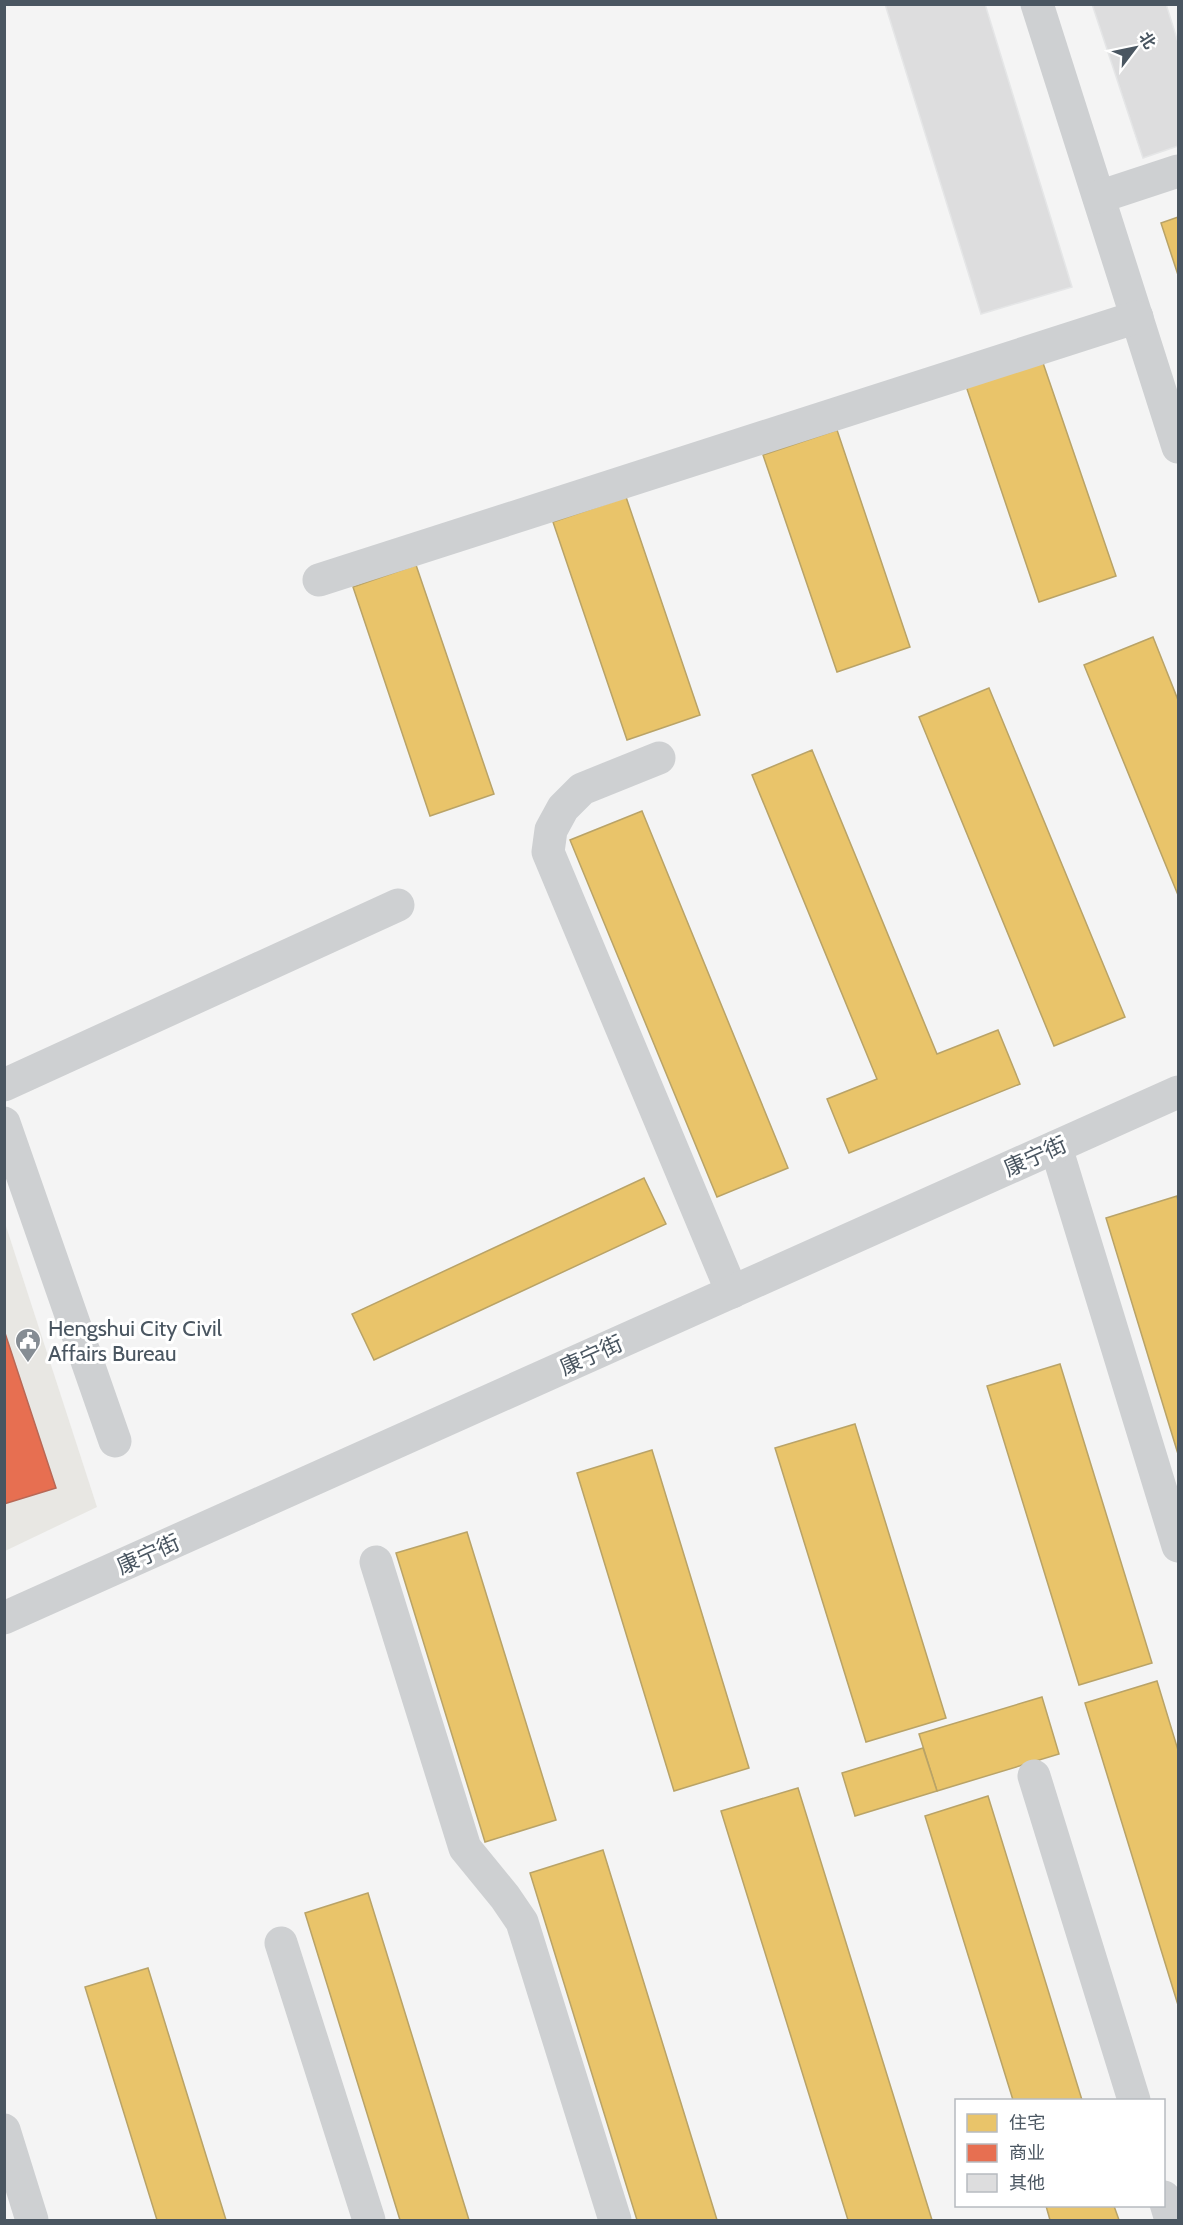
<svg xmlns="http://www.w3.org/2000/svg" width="1183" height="2225" font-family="Cabin,'Noto Sans SC',sans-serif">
  <rect width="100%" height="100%" fill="#f4f4f4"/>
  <!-- commercial -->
  <polygon fill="#e8e7e3" points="4,1220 97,1507 5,1551 4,1551"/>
  <!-- homes -->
  <g fill="#e9c46a" stroke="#b9a367" stroke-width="1.5">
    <polygon points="1178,217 1178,275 1161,223"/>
    <polygon points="1042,360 1116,576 1039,602 966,386"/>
    <polygon points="837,430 910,647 837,672 763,455"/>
    <polygon points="626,497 700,715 627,740 553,522"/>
    <polygon points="416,565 494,794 430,816 353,587"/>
    <polygon points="1153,637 1178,700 1178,895 1084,665"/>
    <polygon points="989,688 1125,1017 1054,1046 919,717"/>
    <polygon points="812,750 937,1054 998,1030 1020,1084 849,1153 827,1099 877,1079 752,775"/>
    <polygon points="642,811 788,1168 717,1197 570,840"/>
    <polygon points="644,1178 666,1224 374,1360 352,1314"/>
    <polygon points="1177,1196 1178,1201 1178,1454 1106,1218"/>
    <polygon points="1060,1364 1152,1663 1079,1685 987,1386"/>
    <polygon points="855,1424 946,1718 866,1742 775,1448"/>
    <polygon points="652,1450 749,1768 674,1791 577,1473"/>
    <polygon points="467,1532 556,1820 485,1842 396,1553"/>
    <polygon points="1157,1681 1178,1750 1178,2005 1085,1703"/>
    <polygon points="1042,1697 1059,1754 937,1791 919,1734"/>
    <polygon points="923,1748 937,1791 855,1816 842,1773"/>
    <polygon points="798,1788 932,2220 848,2220 721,1811"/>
    <polygon points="988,1796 1082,2100 1013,2100 925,1816"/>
    <polygon points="603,1850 717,2220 637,2220 530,1873"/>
    <polygon points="368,1893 469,2220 400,2220 305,1913"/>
    <polygon points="148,1968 226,2220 157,2220 85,1987"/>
    <polygon points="1046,2206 1114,2206 1119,2220 1050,2220"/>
  </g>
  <!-- shops -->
  <polygon fill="#e76f51" stroke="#b86856" stroke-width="1.5" points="4,1330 56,1488 4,1504"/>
  <!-- building -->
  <g fill="#ddddde" stroke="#e5e6e7" stroke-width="1.5">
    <polygon points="885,4 985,4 1072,287 981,314"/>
    <polygon points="1092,4 1166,4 1178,42 1178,146 1143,158"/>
  </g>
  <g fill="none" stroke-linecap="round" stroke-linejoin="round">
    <!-- minor -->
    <g stroke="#ced0d2" stroke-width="33">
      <polyline points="1037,4 1178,447"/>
      <polyline points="1099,197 1178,171"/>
      <polyline points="319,580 1137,317"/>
      <polyline points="659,758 582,789 563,808 551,830 548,852 732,1292"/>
      <polyline points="4,1085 398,905"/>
      <polyline points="4,1123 115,1441"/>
      <polyline points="1056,1147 1178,1546"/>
      <polyline points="376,1562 465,1848 505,1897 522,1922 615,2220"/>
      <polyline points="4,1618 1178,1092"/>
      <polyline points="1034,1776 1134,2100"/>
      <polyline points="281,1943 369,2220"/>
      <polyline points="4,2130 32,2220"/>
      <polyline points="1164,2197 1171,2220"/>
    </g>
  </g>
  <!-- icons -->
  <defs>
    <symbol id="civic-pin" viewBox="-11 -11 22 30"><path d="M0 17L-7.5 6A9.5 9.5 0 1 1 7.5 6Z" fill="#868d94" stroke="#fff"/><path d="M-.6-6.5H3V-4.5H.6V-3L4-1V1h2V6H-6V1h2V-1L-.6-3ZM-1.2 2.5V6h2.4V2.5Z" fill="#fff"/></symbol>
  </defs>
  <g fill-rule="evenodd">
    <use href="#civic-pin" x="13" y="1326" width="30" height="40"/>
  </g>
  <g text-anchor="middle" stroke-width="6" stroke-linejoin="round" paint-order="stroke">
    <!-- street labels -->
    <g font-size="22" fill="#4a5661" stroke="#fff">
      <text transform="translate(1035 1156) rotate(-24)" y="8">康宁街</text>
      <text transform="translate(591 1355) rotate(-24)" y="8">康宁街</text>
      <text transform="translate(148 1554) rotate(-24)" y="8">康宁街</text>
    </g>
    <!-- poi labels -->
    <g font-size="22" fill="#4a5661" stroke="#fff" text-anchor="start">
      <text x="48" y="1336">Hengshui City Civil<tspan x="48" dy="25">Affairs Bureau</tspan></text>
    </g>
  </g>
  <!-- border -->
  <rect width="1183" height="2225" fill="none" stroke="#4a5661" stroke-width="12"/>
  <!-- legend -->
  <rect x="955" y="2099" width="210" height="108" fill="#ffffff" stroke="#b7bbc0" stroke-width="1.5"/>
  <rect x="967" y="2114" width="30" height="18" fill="#e9c46a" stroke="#b7bbc0" stroke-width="1.5"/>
  <text x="1009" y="2129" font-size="18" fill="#4a5661">住宅</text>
  <rect x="967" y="2144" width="30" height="18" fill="#e76f51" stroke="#b7bbc0" stroke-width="1.5"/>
  <text x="1009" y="2159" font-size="18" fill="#4a5661">商业</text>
  <rect x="967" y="2174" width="30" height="18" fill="#ddddde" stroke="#b7bbc0" stroke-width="1.5"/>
  <text x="1009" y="2189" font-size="18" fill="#4a5661">其他</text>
  <!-- north arrow -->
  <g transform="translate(1135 48) rotate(58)" stroke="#ffffff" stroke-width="4.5" paint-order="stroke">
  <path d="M0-4.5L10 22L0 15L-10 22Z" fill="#4a5661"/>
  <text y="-9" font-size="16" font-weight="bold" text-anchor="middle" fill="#4a5661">北</text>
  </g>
</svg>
